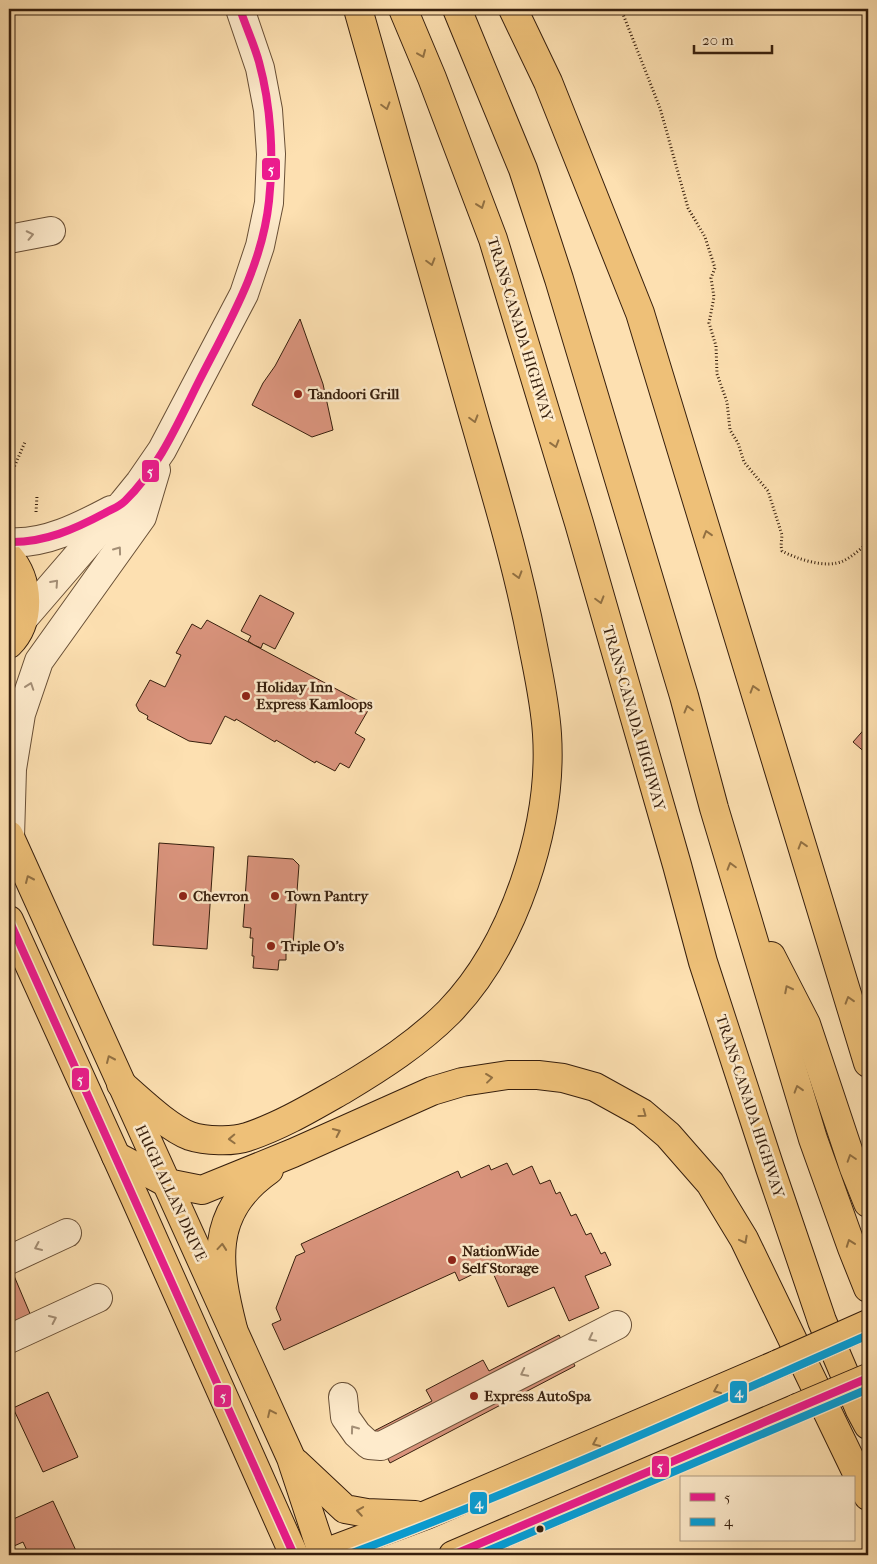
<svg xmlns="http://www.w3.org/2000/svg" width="877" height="1564" font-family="'IM FELL French Canon',serif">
  <rect width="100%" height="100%" fill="#fde0b1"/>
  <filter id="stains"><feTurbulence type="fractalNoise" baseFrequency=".004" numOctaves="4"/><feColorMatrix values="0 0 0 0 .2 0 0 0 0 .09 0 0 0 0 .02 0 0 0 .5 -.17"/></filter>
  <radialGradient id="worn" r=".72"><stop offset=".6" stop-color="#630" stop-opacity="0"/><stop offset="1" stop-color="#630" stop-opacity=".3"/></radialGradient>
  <!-- building -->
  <g fill="#da947d" stroke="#371f0d">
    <polygon points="300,319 323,384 333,430 312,437 252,405 263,383 275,366"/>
    <polygon points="260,595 294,613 275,649 263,643 261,648 254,645 248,641 251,636 241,631"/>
    <polygon points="207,620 370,707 355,733 365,739 349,768 340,763 335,771 316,761 315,763 276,740 275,742 236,719 235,721 225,716 211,744 189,741 147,719 148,716 139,711 136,705 150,680 165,687 181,655 176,653 192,624 201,629"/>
    <polygon points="868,725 868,755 853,742"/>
    <polygon points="159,843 214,847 207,949 153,945"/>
    <polygon points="248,856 293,859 299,865 293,945 286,945 286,960 279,960 278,970 253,968 254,956 252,956 253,938 250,938 251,928 243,927"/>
    <polygon points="507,1163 513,1175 532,1166 540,1184 550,1180 556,1194 560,1192 571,1216 576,1214 586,1235 591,1233 601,1254 605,1252 611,1265 585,1276 599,1308 569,1321 554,1287 508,1307 490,1266 459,1281 455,1272 284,1350 272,1324 281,1320 276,1308 296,1256 305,1252 301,1244 458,1171 461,1178 489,1165 491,1170"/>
    <polygon points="12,1271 31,1316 9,1331 9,1272"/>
    <polygon points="559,1335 575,1366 390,1463 374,1431 432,1401 426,1390 483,1360 489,1371"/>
    <polygon points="48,1392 78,1457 43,1472 13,1408"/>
    <polygon points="53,1501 78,1555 29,1555 23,1542 14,1546 9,1535 9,1521"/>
  </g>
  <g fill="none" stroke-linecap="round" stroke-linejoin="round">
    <defs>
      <g id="minor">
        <polyline points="9,239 51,231"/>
        <path d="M9,542C44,545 81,526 111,510"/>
        <polyline points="23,619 123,503 140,482 162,450 244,294 260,246 269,203 271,154 268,110 260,68 240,9"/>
        <polyline points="10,837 12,769 21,714 39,661 142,517 156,470"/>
        <polyline points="9,1260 67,1233"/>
        <polyline points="9,1339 98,1298"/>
        <polyline points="343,1397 345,1417 357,1434 369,1445 381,1446 617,1325"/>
      </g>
      <g id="major">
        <path d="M9,557C29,580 32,621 9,644"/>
        <polyline points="9,835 291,1458 323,1555"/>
        <polyline points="9,920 135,1198 294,1555"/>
        <polyline points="296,1463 345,1509 367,1513 415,1515"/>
        <polyline points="319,1555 426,1515 778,1364"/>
        <polyline points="453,1555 797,1408"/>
      </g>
      <g id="highway">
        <polyline points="403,9 432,78 493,239 579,523 677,865 703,962 770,1168 822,1321 860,1410 868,1425"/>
        <polyline points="457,9 523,169 559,279 684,696 714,808 813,1139 852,1248 868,1288"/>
        <polyline points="513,9 548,82 640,313 868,1063"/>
        <polyline points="771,956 806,1024 854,1168 868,1203"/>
        <path d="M121,1084C140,1100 167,1127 190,1136C205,1141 233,1142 247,1137C281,1126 314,1106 344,1089C381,1067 418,1043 449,1012C514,945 553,826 547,734C545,702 538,672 532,641C517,563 494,488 472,411C435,277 397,143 358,9"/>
        <polyline points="116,1156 167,1183 202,1190 293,1153 432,1091 462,1082 508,1075 538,1075 563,1078 595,1087 642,1113 668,1135 710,1183 744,1239 868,1496"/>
        <path d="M233,1329C217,1265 208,1213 269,1170"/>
      </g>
    </defs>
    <!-- minor casing -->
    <use href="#minor" stroke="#684f36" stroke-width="30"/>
    <!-- major casing -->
    <use href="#major" stroke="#371f0d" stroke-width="30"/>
    <!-- highway casing -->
    <use href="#highway" stroke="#371f0d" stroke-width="30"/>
    <!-- path -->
    <g stroke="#371f0d" stroke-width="3" stroke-dasharray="1 2.5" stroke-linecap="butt">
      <path d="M621,9L660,108L688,208L705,237L715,268L711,278L714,297L709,323L716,346L717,374L727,402L730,430L738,443L744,462L768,491L782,535L781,546L782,551C797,559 826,569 843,561C852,557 860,549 868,543"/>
      <polyline points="9,479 25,442"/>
      <polyline points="36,512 37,496"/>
    </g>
    <!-- minor -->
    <use href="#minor" stroke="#feebcc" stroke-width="28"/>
    <!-- major -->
    <use href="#major" stroke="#eec078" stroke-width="28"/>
    <!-- highway -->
    <use href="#highway" stroke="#eec078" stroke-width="28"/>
    <defs>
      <g id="major-bridge">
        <polyline points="778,1364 868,1324"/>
        <polyline points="797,1408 868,1378"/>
      </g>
    </defs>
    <!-- major-bridge casing -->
    <use href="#major-bridge" stroke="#371f0d" stroke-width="30" stroke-linecap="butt"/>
    <!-- major-bridge -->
    <use href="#major-bridge" stroke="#eec078" stroke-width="28"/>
    <defs>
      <g id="bus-1">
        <path d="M9,542C44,543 75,529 105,513C112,509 119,507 125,501C158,469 178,423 198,383C228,324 262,268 269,201C274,156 271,106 259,62C254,44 246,27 240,9"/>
        <polyline points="9,920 294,1555"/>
        <polyline points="453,1555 868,1378"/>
      </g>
      <g id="bus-2">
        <path d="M347,1555C524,1489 695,1411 868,1335"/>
        <polyline points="478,1555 868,1389"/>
      </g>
    </defs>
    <!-- bus-1 casing -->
    <use href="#bus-1" stroke="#feebcc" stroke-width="11"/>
    <!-- bus-2 casing -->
    <use href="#bus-2" stroke="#feebcc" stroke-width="11"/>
    <!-- bus-1 -->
    <use href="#bus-1" stroke="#ec1b8e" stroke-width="8"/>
    <!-- bus-2 -->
    <use href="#bus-2" stroke="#069fd8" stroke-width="8"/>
  </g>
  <!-- one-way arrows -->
  <defs><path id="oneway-chevron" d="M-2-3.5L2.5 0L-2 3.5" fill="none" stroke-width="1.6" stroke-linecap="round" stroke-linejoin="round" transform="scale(1.25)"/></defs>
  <g stroke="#927042">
    <use href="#oneway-chevron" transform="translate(422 54) rotate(67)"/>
    <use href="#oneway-chevron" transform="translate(386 106) rotate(74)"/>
    <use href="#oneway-chevron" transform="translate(481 205) rotate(70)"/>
    <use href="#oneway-chevron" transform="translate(431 262) rotate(74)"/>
    <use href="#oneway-chevron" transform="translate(474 419) rotate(74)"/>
    <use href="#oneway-chevron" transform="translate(555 444) rotate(73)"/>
    <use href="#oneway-chevron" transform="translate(707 534) rotate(-107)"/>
    <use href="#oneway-chevron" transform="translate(518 575) rotate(74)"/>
    <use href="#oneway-chevron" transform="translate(600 600) rotate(74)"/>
    <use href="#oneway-chevron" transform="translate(754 689) rotate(-107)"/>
    <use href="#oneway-chevron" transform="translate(688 709) rotate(-105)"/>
    <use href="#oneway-chevron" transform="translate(802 845) rotate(-107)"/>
    <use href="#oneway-chevron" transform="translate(731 866) rotate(-106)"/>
    <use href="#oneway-chevron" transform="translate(29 879) rotate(-114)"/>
    <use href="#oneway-chevron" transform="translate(788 989) rotate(-117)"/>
    <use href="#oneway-chevron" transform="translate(849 1000) rotate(-107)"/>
    <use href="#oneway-chevron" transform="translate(110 1059) rotate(-114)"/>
    <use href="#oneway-chevron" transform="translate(489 1078) rotate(-7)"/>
    <use href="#oneway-chevron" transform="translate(798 1089) rotate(-107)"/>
    <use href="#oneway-chevron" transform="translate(643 1114) rotate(36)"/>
    <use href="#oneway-chevron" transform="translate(337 1132) rotate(-25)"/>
    <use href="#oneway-chevron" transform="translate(232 1139) rotate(178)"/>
    <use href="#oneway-chevron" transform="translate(851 1158) rotate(-108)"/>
    <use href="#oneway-chevron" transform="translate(744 1240) rotate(62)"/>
    <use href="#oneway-chevron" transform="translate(850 1243) rotate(-110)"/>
    <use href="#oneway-chevron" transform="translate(222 1247) rotate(-85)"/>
    <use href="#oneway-chevron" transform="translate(717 1390) rotate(157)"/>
    <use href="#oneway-chevron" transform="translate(271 1413) rotate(-115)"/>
    <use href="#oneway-chevron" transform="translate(596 1443) rotate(156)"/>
    <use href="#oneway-chevron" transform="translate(360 1511) rotate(-171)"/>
  </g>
  <g stroke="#a48f76">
    <use href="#oneway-chevron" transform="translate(30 235) rotate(-12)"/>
    <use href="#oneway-chevron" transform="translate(118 550) rotate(-54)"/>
    <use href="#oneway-chevron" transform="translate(55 583) rotate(-48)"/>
    <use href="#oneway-chevron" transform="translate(30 686) rotate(-71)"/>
    <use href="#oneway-chevron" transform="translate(38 1247) rotate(156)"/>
    <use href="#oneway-chevron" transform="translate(53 1319) rotate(-25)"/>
    <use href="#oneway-chevron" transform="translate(592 1338) rotate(153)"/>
    <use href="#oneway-chevron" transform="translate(524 1373) rotate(153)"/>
    <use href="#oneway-chevron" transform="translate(354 1429) rotate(-126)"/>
  </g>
  <!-- markers -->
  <g fill="#8f2418" stroke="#feebcc" stroke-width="2">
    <circle cx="298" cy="394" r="5"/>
    <circle cx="246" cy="696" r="5"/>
    <circle cx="183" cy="896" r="5"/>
    <circle cx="275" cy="896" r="5"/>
    <circle cx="271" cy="946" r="5"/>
    <circle cx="452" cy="1260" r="5"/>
    <circle cx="474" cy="1396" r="5"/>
  </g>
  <circle fill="#371f0d" stroke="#feebcc" stroke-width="2" cx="540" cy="1529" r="4.5"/>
  <g text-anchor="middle" stroke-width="5" stroke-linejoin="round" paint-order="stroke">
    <!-- street labels -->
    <g font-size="15" fill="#371f0d" stroke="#feebcc">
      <text transform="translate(520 329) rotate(73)" y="5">TRANS-CANADA HIGHWAY</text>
      <text transform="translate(634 718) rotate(74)" y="5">TRANS-CANADA HIGHWAY</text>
      <text transform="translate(750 1106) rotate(72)" y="5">TRANS-CANADA HIGHWAY</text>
      <text transform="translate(171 1193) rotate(65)" y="5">HUGH ALLAN DRIVE</text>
    </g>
    <!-- poi labels -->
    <g font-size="15" font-weight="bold" fill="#371f0d" stroke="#feebcc" text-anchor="start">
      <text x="308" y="399">Tandoori Grill</text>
      <text x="256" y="692">Holiday Inn<tspan x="256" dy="17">Express Kamloops</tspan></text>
      <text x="193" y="901">Chevron</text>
      <text x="285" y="901">Town Pantry</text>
      <text x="281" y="951">Triple O's</text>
      <text x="462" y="1256">NationWide<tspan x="462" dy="17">Self Storage</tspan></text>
      <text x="484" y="1401">Express AutoSpa</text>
    </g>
  </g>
  <g stroke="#feebcc" stroke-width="2">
    <rect x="261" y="157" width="20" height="24" rx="5" fill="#ec1b8e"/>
    <rect x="141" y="459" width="19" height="24" rx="5" fill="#ec1b8e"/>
    <rect x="71" y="1067" width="19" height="24" rx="5" fill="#ec1b8e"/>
    <rect x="729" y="1380" width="19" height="24" rx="5" fill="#069fd8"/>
    <rect x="213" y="1384" width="19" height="24" rx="5" fill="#ec1b8e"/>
    <rect x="651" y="1455" width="19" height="23" rx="5" fill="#ec1b8e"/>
    <rect x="469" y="1491" width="19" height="24" rx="5" fill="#069fd8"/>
  </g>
  <g font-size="14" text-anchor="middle" font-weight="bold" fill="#fff">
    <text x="271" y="174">5</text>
    <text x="150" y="476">5</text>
    <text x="80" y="1084">5</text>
    <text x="739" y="1397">4</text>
    <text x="223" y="1401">5</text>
    <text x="660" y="1471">5</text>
    <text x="479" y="1508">4</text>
  </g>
  <!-- margin -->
  <rect width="877" height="1564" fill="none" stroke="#fde0b1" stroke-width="30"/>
  <rect x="10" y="10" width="857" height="1544" fill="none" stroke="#371f0d" stroke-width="2.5"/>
  <rect x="15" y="15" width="847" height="1534" fill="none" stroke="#371f0d"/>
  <!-- legend -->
  <rect x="680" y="1476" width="175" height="65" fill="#feebcc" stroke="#ae9980"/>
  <rect x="690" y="1493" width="25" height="8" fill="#ec1b8e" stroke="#ae9980"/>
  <text x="724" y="1502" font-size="15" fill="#371f0d">5</text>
  <rect x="690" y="1518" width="25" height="8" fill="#069fd8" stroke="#ae9980"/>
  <text x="724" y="1526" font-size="15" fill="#371f0d">4</text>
  <!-- scale -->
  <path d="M694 45v8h78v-8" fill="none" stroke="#371f0d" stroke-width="2.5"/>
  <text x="702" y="45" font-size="15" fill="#371f0d" stroke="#feebcc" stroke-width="4" paint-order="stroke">20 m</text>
  <rect width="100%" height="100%" filter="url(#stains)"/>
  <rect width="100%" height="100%" fill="url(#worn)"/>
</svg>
